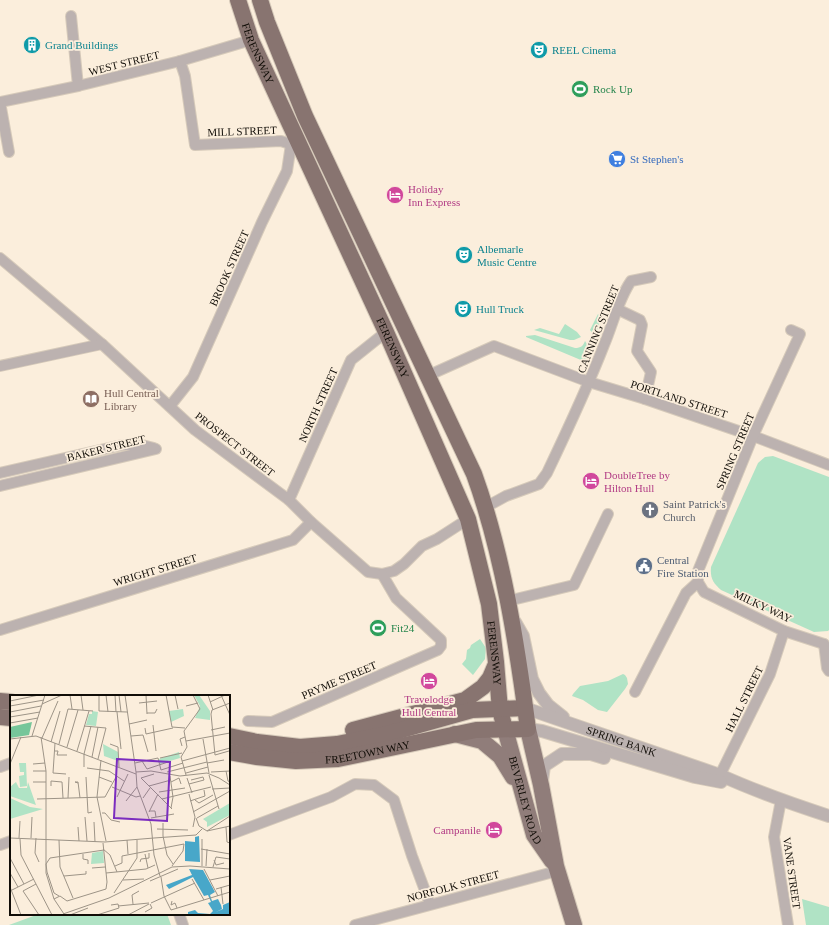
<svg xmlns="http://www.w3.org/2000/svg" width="829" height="925" font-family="Georgia,serif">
  <rect width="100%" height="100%" fill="#fbeedc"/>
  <!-- green -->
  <g fill="#b0e3c5">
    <path d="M598,314L599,315C597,325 604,332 598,341L590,330Z"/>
    <polygon points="565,324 577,332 581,337 574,340 570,340 534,330 540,328 559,334"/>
    <path d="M535,335L575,348C581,348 583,346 585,341C590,348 592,355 588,363L526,337V336Z"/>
    <path d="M773,456L829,477V630L828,631L814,632L721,590C713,583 710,578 711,567L758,463L765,457Z"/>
    <polygon points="480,639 486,648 485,659 473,675 462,664 466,659 467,650 470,648 471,645"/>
    <polygon points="623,674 625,675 627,678 628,684 625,689 607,712 598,710 583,700 572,696 573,694 580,686 608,681"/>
    <polygon points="802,899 829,907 829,925 806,925"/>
    <polygon points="39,914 167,914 171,925 9,925"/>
  </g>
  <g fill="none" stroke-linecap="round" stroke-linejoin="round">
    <defs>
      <g id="minor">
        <polyline points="71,16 78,86"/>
        <polyline points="180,61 185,76 195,145 281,141 290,144"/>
        <polyline points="0,102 78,86 180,61 251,40"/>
        <polyline points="0,102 9,152"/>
        <polyline points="0,258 102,344 195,430 289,500 311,522 368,572 382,574 394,571 404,564 422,546 437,539 468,519"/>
        <polyline points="617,309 640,320 642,325 637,351 651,372 645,399"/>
        <polyline points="0,366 102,344"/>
        <polyline points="427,376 494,346 589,382 645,399 753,436 829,465"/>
        <polyline points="170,406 193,377 262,222 287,171 293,131"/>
        <polyline points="0,473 122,445 142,445 154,448"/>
        <polyline points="0,486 156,449"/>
        <polyline points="289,500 351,360 386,332"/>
        <path d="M486,507L506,496L539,484L547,473C567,431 587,389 604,345C613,324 618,300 631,281L651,277"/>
        <polyline points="698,582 704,592 784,631 824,644"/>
        <polyline points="508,601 574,585 608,514"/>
        <polyline points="0,630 293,540 311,522"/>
        <polyline points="824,644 827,668 829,671"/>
        <polyline points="635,692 686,593 698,582 698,571 753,436 800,334 791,330"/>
        <polyline points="248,721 272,722 438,650 441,646 441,640 396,598 382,574"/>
        <polyline points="0,767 11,763"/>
        <polyline points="720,775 770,674 784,631"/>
        <polyline points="781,800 774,837 788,925"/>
        <polyline points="229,835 331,797 355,784 374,785 394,800 412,856 430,904"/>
        <polyline points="0,845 11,841"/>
        <polyline points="179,914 183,925"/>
        <polyline points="355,925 557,871"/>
      </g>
      <g id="tertiary">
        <polyline points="515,622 523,636 532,679 539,693 548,705 563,717"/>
        <path id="s1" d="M525,708L720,775C755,791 792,804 829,816"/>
        <polyline points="528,729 542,731 695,777 721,782"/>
        <polyline points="542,781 544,766 562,754 591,754 604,758"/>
      </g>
      <g id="primary">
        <path id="s2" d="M505,729L534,835L552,861"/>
        <polyline points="528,729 541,785 556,866 574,925"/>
        <polyline points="455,734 482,741 500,756 513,777"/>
      </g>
      <g id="trunk">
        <path id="s3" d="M238,0L251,40L386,332L468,519L489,604L496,662L500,710L505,729"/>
        <polyline points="0,701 11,702"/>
        <polyline points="0,717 11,718"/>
        <polyline points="353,730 465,700 483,687 490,678 496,664"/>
        <polyline points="229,736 257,742 300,747 337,744 387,734 472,710 525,708"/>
        <path id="s4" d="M229,752L257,757L296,761L338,759L476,730L528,729C517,645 503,554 474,474L305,116L267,22L260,0"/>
      </g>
    </defs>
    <!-- minor casing -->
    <use href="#minor" stroke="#d6caba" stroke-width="12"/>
    <!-- tertiary casing -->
    <use href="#tertiary" stroke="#d6caba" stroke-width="14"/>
    <!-- primary casing -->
    <use href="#primary" stroke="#d6caba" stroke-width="18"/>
    <!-- trunk casing -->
    <use href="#trunk" stroke="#d6caba" stroke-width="18"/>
    <!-- minor -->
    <use href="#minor" stroke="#bcb2b0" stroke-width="10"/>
    <!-- tertiary -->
    <use href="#tertiary" stroke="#bcb2b0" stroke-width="12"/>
    <!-- primary -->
    <use href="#primary" stroke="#907d7a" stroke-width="16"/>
    <!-- trunk -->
    <use href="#trunk" stroke="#887470" stroke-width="16"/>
  </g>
  <!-- icons -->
  <defs>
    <symbol id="building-disc" viewBox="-11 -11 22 22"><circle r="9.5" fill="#0f9aa8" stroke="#fbeedc"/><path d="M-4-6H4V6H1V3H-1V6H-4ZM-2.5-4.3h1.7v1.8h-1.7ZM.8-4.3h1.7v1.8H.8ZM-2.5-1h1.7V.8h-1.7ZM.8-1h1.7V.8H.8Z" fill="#fff"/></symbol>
    <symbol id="theatre-disc" viewBox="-11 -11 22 22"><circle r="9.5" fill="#0f9aa8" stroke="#fbeedc"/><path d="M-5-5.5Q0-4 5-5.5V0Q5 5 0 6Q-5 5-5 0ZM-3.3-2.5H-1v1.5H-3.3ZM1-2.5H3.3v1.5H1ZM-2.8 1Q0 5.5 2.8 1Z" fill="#fff"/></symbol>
    <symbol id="stadium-disc" viewBox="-11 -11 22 22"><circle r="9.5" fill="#2e9e5b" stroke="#fbeedc"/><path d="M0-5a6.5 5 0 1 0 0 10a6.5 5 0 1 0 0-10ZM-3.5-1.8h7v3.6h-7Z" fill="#fff"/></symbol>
    <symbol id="supermarket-disc" viewBox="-11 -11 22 22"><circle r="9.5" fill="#3f7fe0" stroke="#fbeedc"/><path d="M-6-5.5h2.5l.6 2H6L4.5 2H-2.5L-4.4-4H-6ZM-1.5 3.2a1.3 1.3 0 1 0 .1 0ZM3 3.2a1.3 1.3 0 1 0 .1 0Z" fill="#fff"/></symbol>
    <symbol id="hotel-disc" viewBox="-11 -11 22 22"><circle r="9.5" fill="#d1479c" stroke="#fbeedc"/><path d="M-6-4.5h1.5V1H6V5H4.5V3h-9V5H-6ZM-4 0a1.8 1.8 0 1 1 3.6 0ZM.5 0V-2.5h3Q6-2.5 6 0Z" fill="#fff"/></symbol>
    <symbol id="library-disc" viewBox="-11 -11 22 22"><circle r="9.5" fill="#8d6e63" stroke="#fbeedc"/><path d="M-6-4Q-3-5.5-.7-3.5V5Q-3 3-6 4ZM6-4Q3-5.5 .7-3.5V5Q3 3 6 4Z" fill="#fff"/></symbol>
    <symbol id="church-disc" viewBox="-11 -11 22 22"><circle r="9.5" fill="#6b7280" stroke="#fbeedc"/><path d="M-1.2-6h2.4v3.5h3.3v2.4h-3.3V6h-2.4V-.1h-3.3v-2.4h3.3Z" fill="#fff"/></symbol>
    <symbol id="civic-disc" viewBox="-11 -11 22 22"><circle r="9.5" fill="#5c6f8a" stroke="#fbeedc"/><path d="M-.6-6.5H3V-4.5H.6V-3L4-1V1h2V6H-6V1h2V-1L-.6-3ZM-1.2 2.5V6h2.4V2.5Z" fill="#fff"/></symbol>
  </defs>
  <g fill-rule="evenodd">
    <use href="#building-disc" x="22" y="35" width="20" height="20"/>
    <use href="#theatre-disc" x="529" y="40" width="20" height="20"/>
    <use href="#stadium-disc" x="570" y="79" width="20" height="20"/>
    <use href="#supermarket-disc" x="607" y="149" width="20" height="20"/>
    <use href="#hotel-disc" x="385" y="185" width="20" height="20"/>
    <use href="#theatre-disc" x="454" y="245" width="20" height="20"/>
    <use href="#theatre-disc" x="453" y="299" width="20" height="20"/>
    <use href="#library-disc" x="81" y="389" width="20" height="20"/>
    <use href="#hotel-disc" x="581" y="471" width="20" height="20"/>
    <use href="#church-disc" x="640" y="500" width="20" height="20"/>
    <use href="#civic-disc" x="634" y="556" width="20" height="20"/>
    <use href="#stadium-disc" x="368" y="618" width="20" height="20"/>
    <use href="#hotel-disc" x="419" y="671" width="20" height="20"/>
    <use href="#hotel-disc" x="484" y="820" width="20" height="20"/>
  </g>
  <g text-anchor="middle" stroke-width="3.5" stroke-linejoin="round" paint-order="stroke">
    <!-- culture labels -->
    <g font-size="11" fill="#0d838f" stroke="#fbeedc" text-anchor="start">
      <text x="45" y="49">Grand Buildings</text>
      <text x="552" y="54">REEL Cinema</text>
      <text x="477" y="253">Albemarle<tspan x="477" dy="13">Music Centre</tspan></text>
      <text x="476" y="313">Hull Truck</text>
    </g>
    <!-- street labels -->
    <g font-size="11" fill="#110d07" stroke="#fbeedc">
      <text dy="4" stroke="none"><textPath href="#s3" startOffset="57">FERENSWAY</textPath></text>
      <text transform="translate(124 63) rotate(-14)" y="4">WEST STREET</text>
      <text transform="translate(242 131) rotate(-2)" y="4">MILL STREET</text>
      <text transform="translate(229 268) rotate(-66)" y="4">BROOK STREET</text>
      <text transform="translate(598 329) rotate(-68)" y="4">CANNING STREET</text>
      <text dy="4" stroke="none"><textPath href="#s3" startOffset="381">FERENSWAY</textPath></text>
      <text transform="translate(679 399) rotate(18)" y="4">PORTLAND STREET</text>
      <text transform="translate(318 405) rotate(-66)" y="4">NORTH STREET</text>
      <text transform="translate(235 444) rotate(38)" y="4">PROSPECT STREET</text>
      <text transform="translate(106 448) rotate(-14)" y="4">BAKER STREET</text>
      <text transform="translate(735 451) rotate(-67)" y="4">SPRING STREET</text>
      <text transform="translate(155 570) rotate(-17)" y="4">WRIGHT STREET</text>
      <text transform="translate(763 606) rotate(25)" y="4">MILKY WAY</text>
      <text dy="4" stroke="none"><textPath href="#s3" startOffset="705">FERENSWAY</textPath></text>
      <text transform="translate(339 680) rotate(-23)" y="4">PRYME STREET</text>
      <text transform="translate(744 699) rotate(-64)" y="4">HALL STREET</text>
      <text dy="4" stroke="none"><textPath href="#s1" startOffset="102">SPRING BANK</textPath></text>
      <text dy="4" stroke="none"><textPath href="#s4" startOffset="140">FREETOWN WAY</textPath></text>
      <text dy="4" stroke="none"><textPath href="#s2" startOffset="74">BEVERLEY ROAD</textPath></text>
      <text transform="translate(792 873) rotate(82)" y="4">VANE STREET</text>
      <text transform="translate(453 886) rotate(-15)" y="4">NORFOLK STREET</text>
    </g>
    <!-- leisure labels -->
    <g font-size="11" fill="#27864d" stroke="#fbeedc" text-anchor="start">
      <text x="593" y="93">Rock Up</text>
      <text x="391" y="632">Fit24</text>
    </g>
    <!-- shop labels -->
    <g font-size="11" fill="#366cbe" stroke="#fbeedc" text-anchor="start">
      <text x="630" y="163">St Stephen's</text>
    </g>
    <!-- hotel labels -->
    <g font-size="11" fill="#b23c85" stroke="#fbeedc" text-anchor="start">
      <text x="408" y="193">Holiday<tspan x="408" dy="13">Inn Express</tspan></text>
      <text x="604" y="479">DoubleTree by<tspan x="604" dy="13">Hilton Hull</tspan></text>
      <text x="429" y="703" text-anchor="middle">Travelodge<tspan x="429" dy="13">Hull Central</tspan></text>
      <text x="481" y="834" text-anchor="end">Campanile</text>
    </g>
    <!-- education labels -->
    <g font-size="11" fill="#785e54" stroke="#fbeedc" text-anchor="start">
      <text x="104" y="397">Hull Central<tspan x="104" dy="13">Library</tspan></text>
    </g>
    <!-- worship labels -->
    <g font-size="11" fill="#5b616d" stroke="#fbeedc" text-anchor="start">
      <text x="663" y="508">Saint Patrick's<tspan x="663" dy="13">Church</tspan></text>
    </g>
    <!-- service labels -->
    <g font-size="11" fill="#4e5e75" stroke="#fbeedc" text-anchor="start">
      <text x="657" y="564">Central<tspan x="657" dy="13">Fire Station</tspan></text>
    </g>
  </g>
  <!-- overview -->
  <g transform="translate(10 695)">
    <rect width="220" height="220" fill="#fbeedc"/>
    <path d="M184,0H189L200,16V25L185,23L190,11ZM173,14L174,21L161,27L159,16ZM82,16L88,17L86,31L76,30L79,19H82ZM93,49L108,57V66L94,61ZM169,57L170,63L150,69L149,64ZM9,68H16L17,91L10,92L9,81L14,80V77H10ZM6,87L9,93H17L18,87L26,110L0,101V92ZM0,103L20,112L33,114L0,124ZM220,108V120L197,132V127L193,124ZM93,156L94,168L81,169L82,158Z" fill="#b0e3c5"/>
    <path d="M22,27L19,40L0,43V32Z" fill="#76c69a"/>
    <path d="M189,141L190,167L175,166V146L185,147V142ZM179,174L193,175L205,197L200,200L202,206L208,204L211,210L212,214L206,217L213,214V210L220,207V220H178V217L185,215L188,218L200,219L203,216L198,208L201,207L198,200L194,201L183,182L159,194L156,190L182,180Z" fill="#48a7c9"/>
    <path fill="none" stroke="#9d9487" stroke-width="1" d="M60,0L62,14M71,0L73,15M89,0V16L117,17M96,0L98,17M105,0L106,17M109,0L111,17M115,0L126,77M136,0L137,19M156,0L162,32L175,33M165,0L168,14M198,0L203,15M211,0L220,20M0,6L29,0M200,7L215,0M129,8L147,6M32,9L52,0M0,11L34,5M176,11L188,8M0,17L31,11M107,17L111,54M137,18H145L147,14M0,22L30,17M0,28L28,23M119,29L137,25M143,30L146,56M74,31L96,33L88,64M135,33L136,39L163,33M201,35L215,32M22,41L35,0M121,41L133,40L138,57M31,42L36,76V178L44,204L54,219M32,43L48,6M0,44L26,41L126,79M193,44L199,78M176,46L220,38M41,47L50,16M45,48L43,78L56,79M49,49L58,14L83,16M100,49L108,52L109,72M172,51L170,44L175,42M57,52L68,15M45,56H48L47,60H57M67,56L79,16M219,56L205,60L201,19L202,15L220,8M74,59L81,31M74,59V72M82,62L88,32M148,63L151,75M150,63L172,58M91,65L87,102L96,146M132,66L137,74L158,67M172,66L220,53M125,68L148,63M197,68L214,65M0,69L11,42M23,69L35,68M77,73L99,76L114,86M151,75L173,68M23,76H36M216,76L218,86L220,87M157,77L197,67M201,77L220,76M176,78L198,72M144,79L131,83L162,114M176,80L171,62L177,52L174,36L190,14L183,0M199,80L209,114M160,81L163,102L161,113M76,82L78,118L82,117M89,82L102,87M177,83L182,98M181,85L193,82M23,87H36M161,87L169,83L171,89M68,88L65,87H68L70,103M179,89L194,85L193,82M41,91V86L52,87L53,103M139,91L161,85M102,92L126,102L130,101M202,94L220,93M149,97L175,93M179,99L185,122L183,132M107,102L118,79M58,103L59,82M133,103L140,93M27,104L95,102L106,82M152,104L201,92M185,105L189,108L203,100M116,106L127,92M180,106L195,101L194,95M139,116H145L146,122M139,117L148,99M183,117L220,96M92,118H95L101,125L110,127M75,122L77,146M141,123L164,119M186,123L189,131L197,136M187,123L208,111M84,127L85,147M153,128V141M68,132L69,146M216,132L217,147L220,148M147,134L178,135M197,136L220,121M197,136L220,131M153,141L157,160L163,169M0,143L95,147L144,143M9,143L10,126M21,143L22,122M26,143L25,158L29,167M144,143L186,140L192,134M10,144L11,160L42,220M49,145L50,172L63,203M117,145L118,159M93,154L100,160L107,177M191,154L220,159M73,159V164L78,165V169M135,159L138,173M0,163L14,189M40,163L94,155M40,163L36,169L37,177L44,198L49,201M204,165L206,170L214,168M130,167L131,164L139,163V158M105,171L112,168V161L174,149L173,156L162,171M192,171V144M196,171L197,154M203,172L206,162L220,164M82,173L95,172M194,174L208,201M0,178L8,192M96,178L136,174L145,170M54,181L76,179V176M150,181L144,160L141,129L127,92L126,77L141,76L170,81L197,78L209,83L220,90M151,182L154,201L161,215M182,184L194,205M113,185L134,184M200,185L220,181M140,186L168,174M26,189L13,196L29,220M0,192L11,220M211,192L213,209M206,194L220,190M0,196L24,184M104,198L127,163V145M44,204L50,201L57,206L96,194L97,187L93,148M162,206L161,210L165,208L167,213M141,208L185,188M123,209L122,200L129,196M108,211L139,208M161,215L220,197M135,217L142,213L140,209M53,219L99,203L162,172L180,171L220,174M60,220L78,213M87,220L109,213L108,209L101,210M118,220L139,209"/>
    <path fill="#7b2cbf" fill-opacity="0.15" stroke="#7b2cbf" stroke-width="2" d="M107,64L160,67L157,126L104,123Z"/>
    <rect width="220" height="220" fill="none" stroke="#110d07" stroke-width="2"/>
  </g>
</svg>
